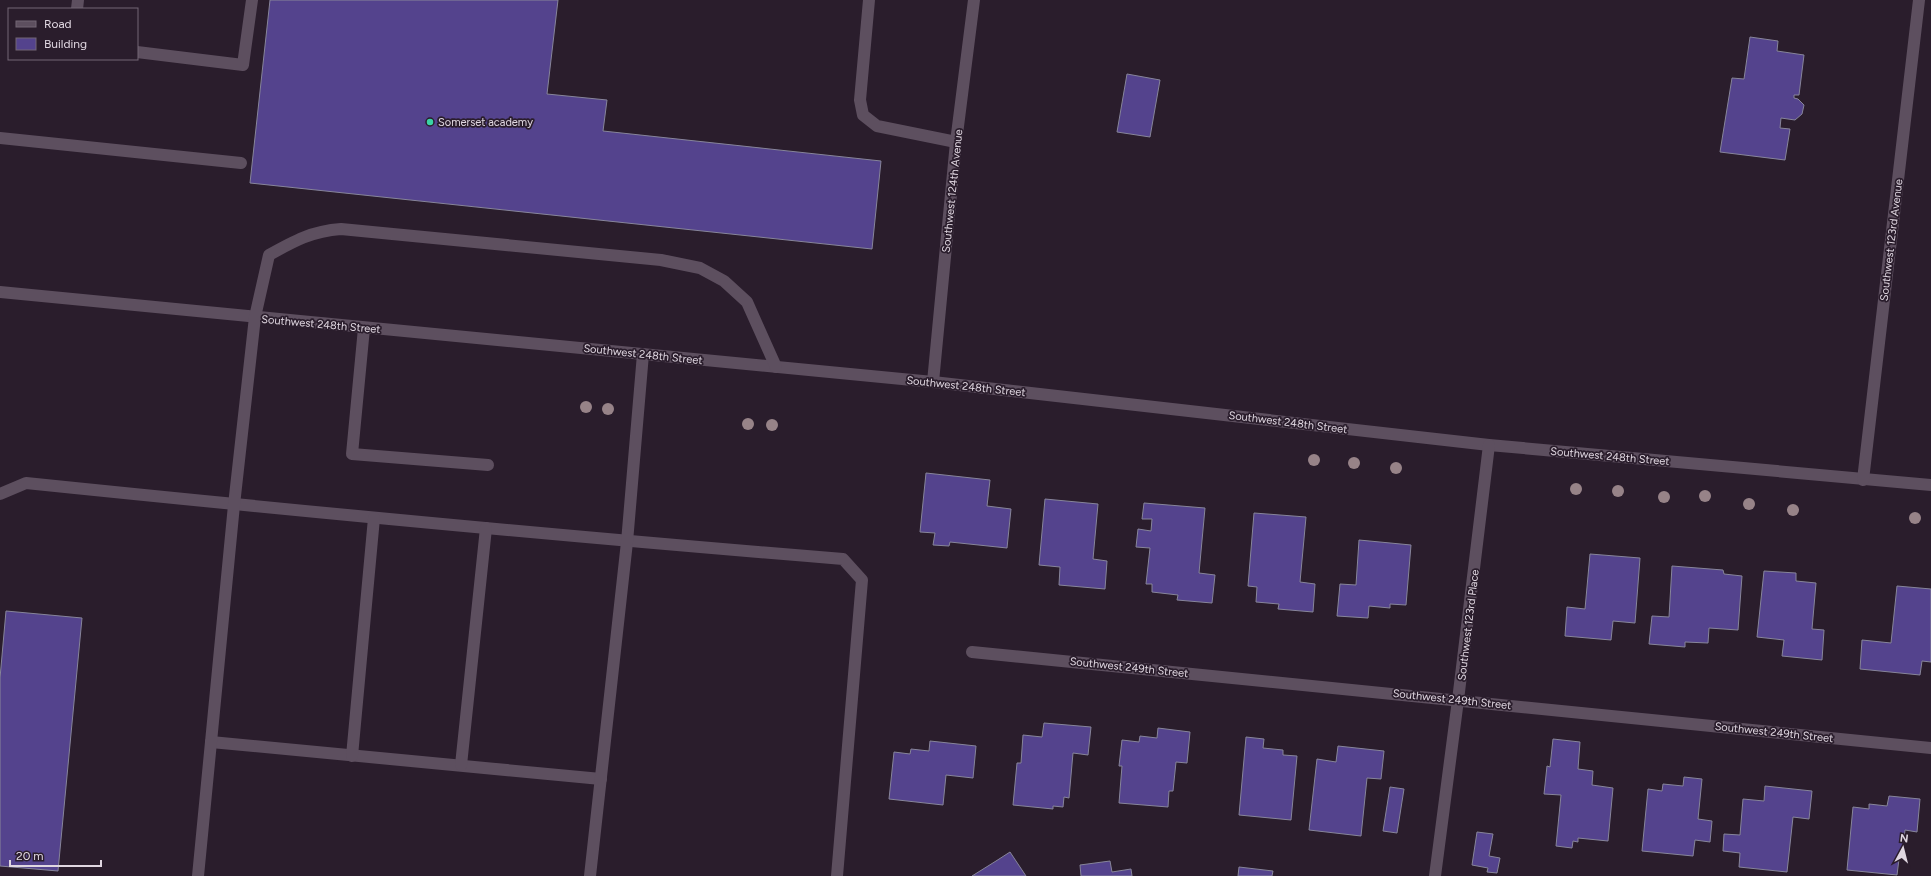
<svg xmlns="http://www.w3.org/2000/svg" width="1931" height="876" font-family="Figtree,sans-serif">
  <rect width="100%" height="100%" fill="#2a1d2c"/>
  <!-- building -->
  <g fill="#54438d" stroke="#87859a">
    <polygon points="270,0 558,0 547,94 607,100 603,131 881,161 872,249 250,183"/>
    <polygon points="1750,37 1778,41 1777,51 1804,55 1799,95 1794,95 1794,98 1798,99 1804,105 1802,114 1795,120 1781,118 1780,128 1790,129 1785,160 1720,152 1732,78 1744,79"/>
    <polygon points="1127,74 1160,80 1150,137 1117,132"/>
    <polygon points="926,473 990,480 987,506 1011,509 1007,548 950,542 949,546 933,545 935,533 920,532"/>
    <polygon points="1045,499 1098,504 1093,559 1107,561 1105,589 1059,585 1060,567 1039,565"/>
    <polygon points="1144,503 1205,508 1199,573 1215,575 1212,603 1177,600 1178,595 1152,592 1152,584 1146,584 1150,548 1136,547 1138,529 1151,531 1152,519 1142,519"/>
    <polygon points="1254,513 1306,517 1300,582 1315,584 1313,612 1278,609 1279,604 1256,602 1257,587 1248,586"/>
    <polygon points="1359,540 1411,545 1406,605 1390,604 1390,608 1369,606 1368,618 1337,616 1340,584 1356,585"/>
    <polygon points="1590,554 1640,558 1635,623 1613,621 1611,640 1565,636 1567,607 1585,609"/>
    <polygon points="1672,566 1723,570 1724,574 1742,576 1738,630 1709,628 1708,643 1685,642 1685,647 1649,644 1652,616 1669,617"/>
    <polygon points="1764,571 1796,573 1796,581 1816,583 1812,629 1824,630 1822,660 1782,656 1784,640 1757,637"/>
    <polygon points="1897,586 1931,589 1931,662 1922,661 1920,675 1860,669 1862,640 1891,643"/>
    <polygon points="6,611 82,618 58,871 0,866 0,678"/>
    <polygon points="1044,723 1091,727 1088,755 1073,753 1069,798 1064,797 1063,807 1053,806 1053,809 1013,805 1017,763 1021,763 1023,735 1042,737"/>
    <polygon points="1158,728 1190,732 1187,763 1176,762 1173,791 1169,791 1168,807 1119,803 1122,766 1119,766 1122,740 1139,742 1140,736 1157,738"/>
    <polygon points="1246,737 1264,739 1263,748 1283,750 1283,755 1297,756 1291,820 1239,815"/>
    <polygon points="1553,739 1580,742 1578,769 1593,771 1592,785 1613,788 1608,841 1578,838 1578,842 1573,841 1572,848 1556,846 1561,795 1544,794 1547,766 1550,767"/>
    <polygon points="930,741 976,746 973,778 946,775 943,805 889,799 894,752 910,754 911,749 929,751"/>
    <polygon points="1338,746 1384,751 1381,779 1367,778 1361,836 1309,830 1317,759 1336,762"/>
    <polygon points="1684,777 1702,779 1698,819 1712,821 1710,842 1695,840 1693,856 1642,851 1648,789 1662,791 1663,784 1683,786"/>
    <polygon points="1765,786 1812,791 1809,819 1793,817 1787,872 1739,867 1740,853 1723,851 1724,834 1740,835 1743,799 1764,801"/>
    <polygon points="1390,787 1404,789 1397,833 1383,831"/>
    <polygon points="1889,796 1920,799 1917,832 1905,830 1902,859 1899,859 1897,875 1847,870 1853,807 1869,809 1869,804 1887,806"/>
    <polygon points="1477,832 1493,834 1489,856 1500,858 1497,873 1487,872 1488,868 1472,865"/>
    <polygon points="1010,852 1026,876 972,876 996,861"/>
    <polygon points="1110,861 1112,872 1131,869 1132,876 1081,876 1080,865"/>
    <polygon points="1239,867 1273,871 1272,876 1238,876"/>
  </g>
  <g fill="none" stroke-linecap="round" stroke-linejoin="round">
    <!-- minor -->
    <g stroke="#5d4f5f" stroke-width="12">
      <polyline points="869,0 860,100 863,115 877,126 956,142"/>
      <polyline points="77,9 78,0"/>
      <polyline points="137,52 243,65 252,0"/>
      <polyline points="0,138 241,163"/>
      <polyline points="0,292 933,382 1489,445 1931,485"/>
      <polyline points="364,328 352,454 488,465"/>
      <polyline points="933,382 956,142 974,0"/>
      <polyline points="1863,480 1919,0"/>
      <path d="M0,494L26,483C298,511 570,537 843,559L862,580L837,876"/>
      <polyline points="972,652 1931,748"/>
      <polyline points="211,742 601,779"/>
      <polyline points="352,756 374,518"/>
      <polyline points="461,765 486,528"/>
      <path d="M198,876L234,505L255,317L269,255C294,241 312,231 341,229L661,260L700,268L724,281L747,302L776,367"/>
      <polyline points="590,876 627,542 643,354"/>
      <polyline points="1435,876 1458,700 1489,445"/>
    </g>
  </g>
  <!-- trees -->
  <g fill="#978388">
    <circle cx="586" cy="407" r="6"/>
    <circle cx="608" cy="409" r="6"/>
    <circle cx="748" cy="424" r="6"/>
    <circle cx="772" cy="425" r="6"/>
    <circle cx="1314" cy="460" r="6"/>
    <circle cx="1354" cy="463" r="6"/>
    <circle cx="1396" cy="468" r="6"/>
    <circle cx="1576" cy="489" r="6"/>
    <circle cx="1618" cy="491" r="6"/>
    <circle cx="1705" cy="496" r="6"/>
    <circle cx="1664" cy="497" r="6"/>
    <circle cx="1749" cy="504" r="6"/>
    <circle cx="1793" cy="510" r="6"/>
    <circle cx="1915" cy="518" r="6"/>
  </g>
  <!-- markers -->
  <circle fill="#3ad4a5" stroke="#2a1d2c" stroke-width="1.5" cx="430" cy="122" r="4"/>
  <g text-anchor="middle" stroke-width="3.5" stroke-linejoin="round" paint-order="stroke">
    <!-- poi labels -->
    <g font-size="11" fill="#e0d7e1" stroke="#2a1d2c" text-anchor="start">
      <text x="438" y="126">Somerset academy</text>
    </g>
    <!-- street labels -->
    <g font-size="11" fill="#e0d7e1" stroke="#2a1d2c">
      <text transform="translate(952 191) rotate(-84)" y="4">Southwest 124th Avenue</text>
      <text transform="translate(1891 240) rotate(-83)" y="4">Southwest 123rd Avenue</text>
      <text transform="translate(321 324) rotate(5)" y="4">Southwest 248th Street</text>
      <text transform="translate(643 354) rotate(6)" y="4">Southwest 248th Street</text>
      <text transform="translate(966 386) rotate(6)" y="4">Southwest 248th Street</text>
      <text transform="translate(1288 422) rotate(7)" y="4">Southwest 248th Street</text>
      <text transform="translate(1610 456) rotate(5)" y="4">Southwest 248th Street</text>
      <text transform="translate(1468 625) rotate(-83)" y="4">Southwest 123rd Place</text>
      <text transform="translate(1129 667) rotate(6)" y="4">Southwest 249th Street</text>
      <text transform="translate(1452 699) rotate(6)" y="4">Southwest 249th Street</text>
      <text transform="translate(1774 732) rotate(6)" y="4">Southwest 249th Street</text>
    </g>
  </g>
  <!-- legend -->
  <rect x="8" y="8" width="130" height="52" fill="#2a1d2c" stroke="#736774"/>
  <rect x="16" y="21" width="20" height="6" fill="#5d4f5f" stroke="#736774"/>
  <text x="44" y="28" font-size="12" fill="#e0d7e1">Road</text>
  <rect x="16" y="38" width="20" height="12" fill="#54438d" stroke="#736774"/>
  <text x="44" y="48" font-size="12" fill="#e0d7e1">Building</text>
  <!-- north arrow -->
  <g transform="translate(1903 848) rotate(7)" stroke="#2a1d2c" stroke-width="3" paint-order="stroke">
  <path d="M0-3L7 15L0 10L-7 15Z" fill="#e0d7e1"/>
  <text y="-6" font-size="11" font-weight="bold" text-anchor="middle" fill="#e0d7e1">N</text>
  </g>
  <!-- scale -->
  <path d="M10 860v6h91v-6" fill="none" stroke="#e0d7e1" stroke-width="2"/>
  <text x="16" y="860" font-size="12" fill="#e0d7e1" stroke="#2a1d2c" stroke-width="3" paint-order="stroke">20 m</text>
</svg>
